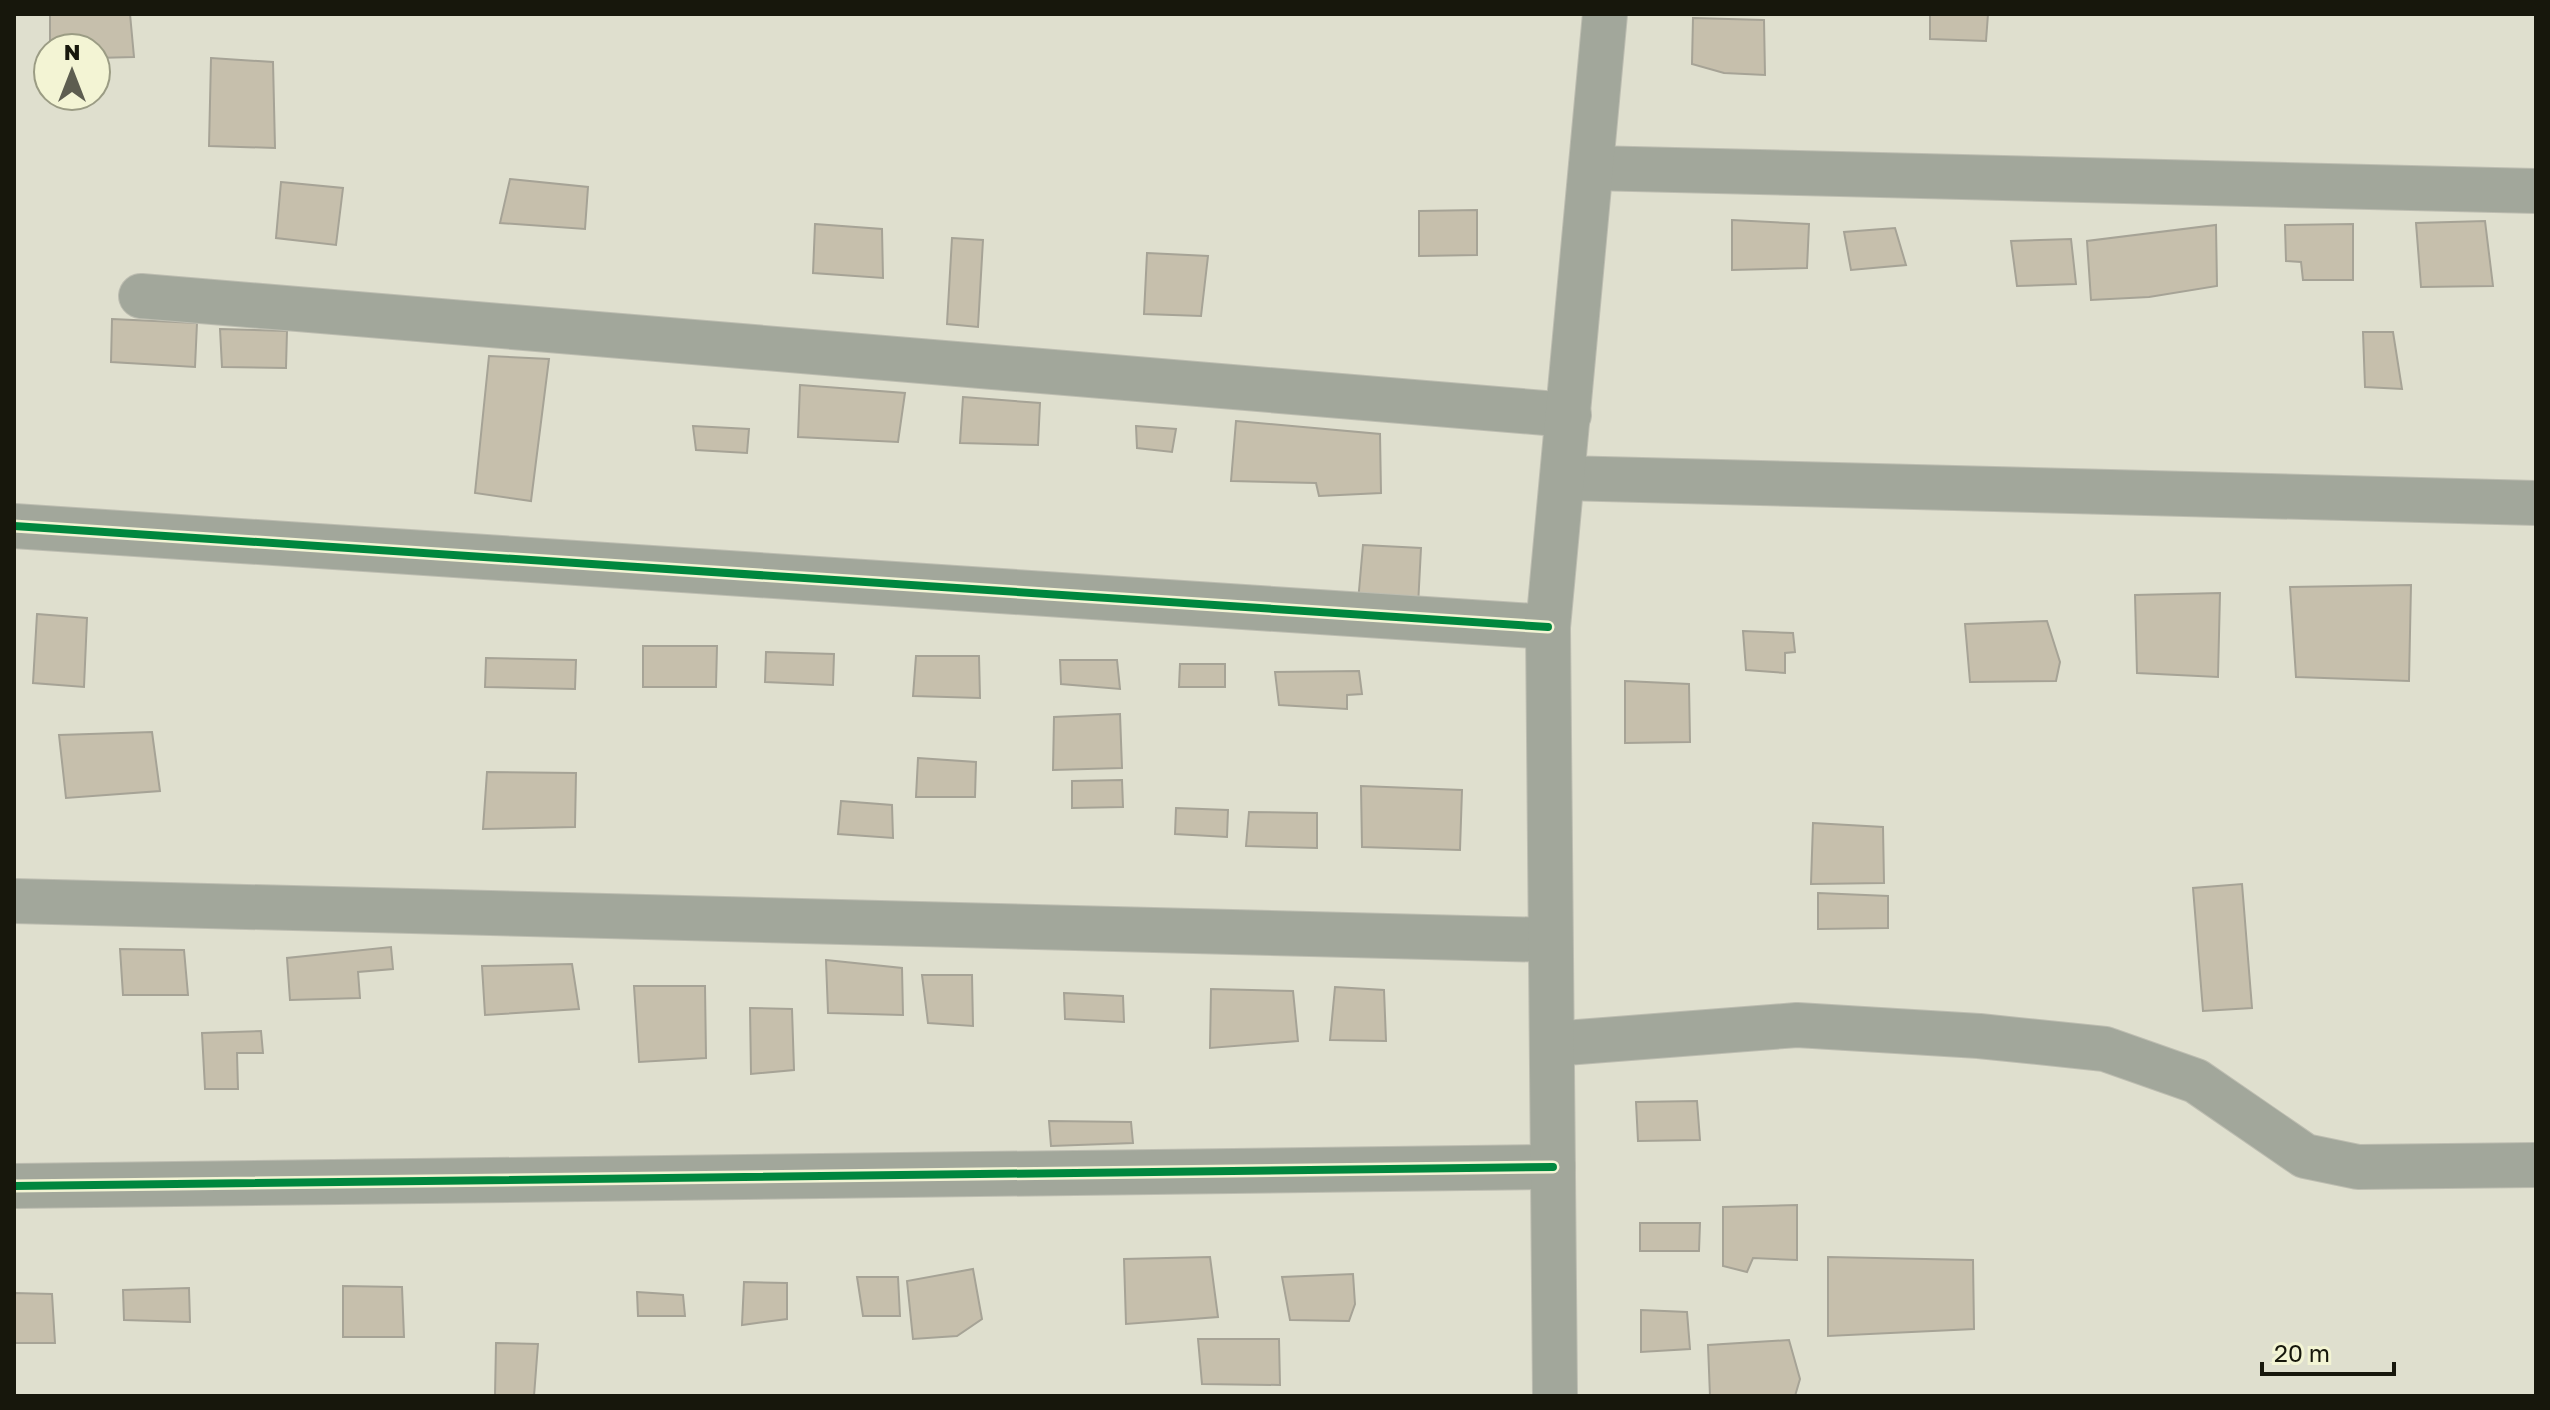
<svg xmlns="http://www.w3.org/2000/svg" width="2550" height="1410" font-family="'Golos Text',sans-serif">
  <rect width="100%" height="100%" fill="#dfdfce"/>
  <!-- building -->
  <g fill="#c6bfac" stroke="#a6a396" stroke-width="2">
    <polygon points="50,14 130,14 134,57 96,58 96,48 50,48"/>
    <polygon points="1930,14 1988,14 1986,41 1930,39"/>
    <polygon points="1693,18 1764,20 1765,75 1724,73 1692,64"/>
    <polygon points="211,58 273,62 275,148 209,146"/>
    <polygon points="510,179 588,187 585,229 500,223"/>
    <polygon points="281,182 343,188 336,245 276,238"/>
    <polygon points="1477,210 1477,255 1419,256 1419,211"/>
    <polygon points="1732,220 1809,224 1807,268 1732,270"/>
    <polygon points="2485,221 2493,286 2421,287 2416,223"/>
    <polygon points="815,224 882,229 883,278 813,273"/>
    <polygon points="2353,224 2353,280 2303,280 2301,262 2286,261 2285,225"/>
    <polygon points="2216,225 2217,286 2149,297 2091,300 2087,241"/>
    <polygon points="1895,228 1906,265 1851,270 1844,232"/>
    <polygon points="952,238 983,240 978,327 947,324"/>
    <polygon points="2071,239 2076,284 2017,286 2011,241"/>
    <polygon points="1147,253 1208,256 1201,316 1144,314"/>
    <polygon points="112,319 197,323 195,367 111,362"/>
    <polygon points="220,329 287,331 286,368 222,367"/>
    <polygon points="2363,332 2393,332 2402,389 2365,387"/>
    <polygon points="489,356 549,359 531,501 475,493"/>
    <polygon points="800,385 905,393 898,442 798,437"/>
    <polygon points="963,397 1040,403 1038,445 960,443"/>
    <polygon points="1236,421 1380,434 1381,493 1319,496 1316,483 1231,481"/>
    <polygon points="693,426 749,429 747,453 696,450"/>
    <polygon points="1136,426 1176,429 1172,452 1137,448"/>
    <polygon points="1363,545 1421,548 1418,606 1358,602"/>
    <polygon points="2411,585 2409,681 2296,677 2290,587"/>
    <polygon points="2220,593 2218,677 2137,673 2135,595"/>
    <polygon points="37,614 87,618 84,687 33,683"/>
    <polygon points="2047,621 2060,662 2056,681 1970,682 1965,624"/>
    <polygon points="1743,631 1793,633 1795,652 1785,653 1785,673 1746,670"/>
    <polygon points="643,646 717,646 716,687 643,687"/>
    <polygon points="766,652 834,654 833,685 765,682"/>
    <polygon points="916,656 979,656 980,698 913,696"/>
    <polygon points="486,658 576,660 575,689 485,687"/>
    <polygon points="1060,660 1117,660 1120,689 1061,684"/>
    <polygon points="1180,664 1225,664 1225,687 1179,687"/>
    <polygon points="1359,671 1362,694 1347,695 1347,709 1279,705 1275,672"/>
    <polygon points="1625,681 1689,684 1690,742 1625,743"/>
    <polygon points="1120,714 1122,768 1053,770 1054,717"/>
    <polygon points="152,732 160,791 66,798 59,735"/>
    <polygon points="918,758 976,762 975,797 916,797"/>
    <polygon points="487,772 576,773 575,827 483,829"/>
    <polygon points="1122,780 1123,807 1072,808 1072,781"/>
    <polygon points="1361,786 1462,790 1460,850 1362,847"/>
    <polygon points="841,801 892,805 893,838 838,834"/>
    <polygon points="1176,808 1228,810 1227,837 1175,834"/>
    <polygon points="1249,812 1317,813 1317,848 1246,846"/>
    <polygon points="1813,823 1883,827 1884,883 1811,884"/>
    <polygon points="2242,884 2252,1008 2203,1011 2193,888"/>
    <polygon points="1818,893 1888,896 1888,928 1818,929"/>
    <polygon points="391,947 393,969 358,972 360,998 290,1000 287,958"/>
    <polygon points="120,949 184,950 188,995 123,995"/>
    <polygon points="826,960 902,968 903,1015 828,1013"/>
    <polygon points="572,964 579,1009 485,1015 482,966"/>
    <polygon points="922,975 972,975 973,1026 928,1023"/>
    <polygon points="634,986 705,986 706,1058 639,1062"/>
    <polygon points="1335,987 1384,990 1386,1041 1330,1040"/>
    <polygon points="1211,989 1293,991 1298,1041 1210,1048"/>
    <polygon points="1064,993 1123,996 1124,1022 1065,1019"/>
    <polygon points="750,1008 792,1009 794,1070 751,1074"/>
    <polygon points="261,1031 263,1053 237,1053 238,1089 205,1089 202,1033"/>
    <polygon points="1697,1101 1700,1140 1638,1141 1636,1102"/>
    <polygon points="1049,1121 1131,1122 1133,1143 1051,1146"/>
    <polygon points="1797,1205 1797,1260 1753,1258 1747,1272 1723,1266 1723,1207"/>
    <polygon points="1640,1223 1700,1223 1699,1251 1640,1251"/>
    <polygon points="1210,1257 1218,1317 1126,1324 1124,1259"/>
    <polygon points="1828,1257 1973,1260 1974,1329 1828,1336"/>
    <polygon points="973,1269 982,1319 957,1336 913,1339 907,1281"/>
    <polygon points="1353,1274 1355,1304 1349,1321 1290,1320 1282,1277"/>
    <polygon points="857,1277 898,1277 900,1316 863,1316"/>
    <polygon points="744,1282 787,1283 787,1319 742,1325"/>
    <polygon points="343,1286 402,1287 404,1337 343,1337"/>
    <polygon points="189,1288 190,1322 124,1320 123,1290"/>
    <polygon points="637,1292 683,1295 685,1316 638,1316"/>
    <polygon points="14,1293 52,1294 55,1343 14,1343"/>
    <polygon points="1641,1310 1687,1312 1690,1349 1641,1352"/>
    <polygon points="1198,1339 1279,1339 1280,1385 1202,1384"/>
    <polygon points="1789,1340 1800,1379 1795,1396 1710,1396 1708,1345"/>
    <polygon points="496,1343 538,1344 534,1396 495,1396"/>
  </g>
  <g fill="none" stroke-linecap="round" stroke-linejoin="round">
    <defs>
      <g id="street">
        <polyline points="1591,168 2536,191"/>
        <polyline points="141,296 1569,415"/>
        <polyline points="1563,478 2536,503"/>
        <polyline points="14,526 1548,627"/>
        <polyline points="14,901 1550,940"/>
        <polyline points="1552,1044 1797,1025 1979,1036 2105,1049 2196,1081 2305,1156 2358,1167 2536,1165"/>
        <polyline points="14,1186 1553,1167"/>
        <polyline points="1555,1396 1548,627 1605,14"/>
      </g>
    </defs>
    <!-- street casing -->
    <use href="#street" stroke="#bdbdb1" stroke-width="46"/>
    <!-- street -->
    <use href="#street" stroke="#a2a79b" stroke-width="44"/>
    <defs>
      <g id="cycleway">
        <polyline points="14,526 1548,627"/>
        <polyline points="14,1186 1553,1167"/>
      </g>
    </defs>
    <!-- cycleway casing -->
    <use href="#cycleway" stroke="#f3f4d4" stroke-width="13"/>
    <!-- cycleway -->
    <use href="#cycleway" stroke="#00873e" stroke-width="8"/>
  </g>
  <!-- border -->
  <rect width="2550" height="1410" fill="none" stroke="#17170c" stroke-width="32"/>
  <!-- north arrow -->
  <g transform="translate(72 72)"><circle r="38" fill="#f3f4d4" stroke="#9b9c84" stroke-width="2"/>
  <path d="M0-6L14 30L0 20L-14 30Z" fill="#5d5d50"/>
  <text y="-12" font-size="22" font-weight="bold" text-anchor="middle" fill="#17170c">N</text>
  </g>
  <!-- scale -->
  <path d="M2262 1362v12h132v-12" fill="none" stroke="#17170c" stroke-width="4"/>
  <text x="2274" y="1362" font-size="24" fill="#17170c" stroke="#f3f4d4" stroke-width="6" paint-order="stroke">20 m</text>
</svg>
